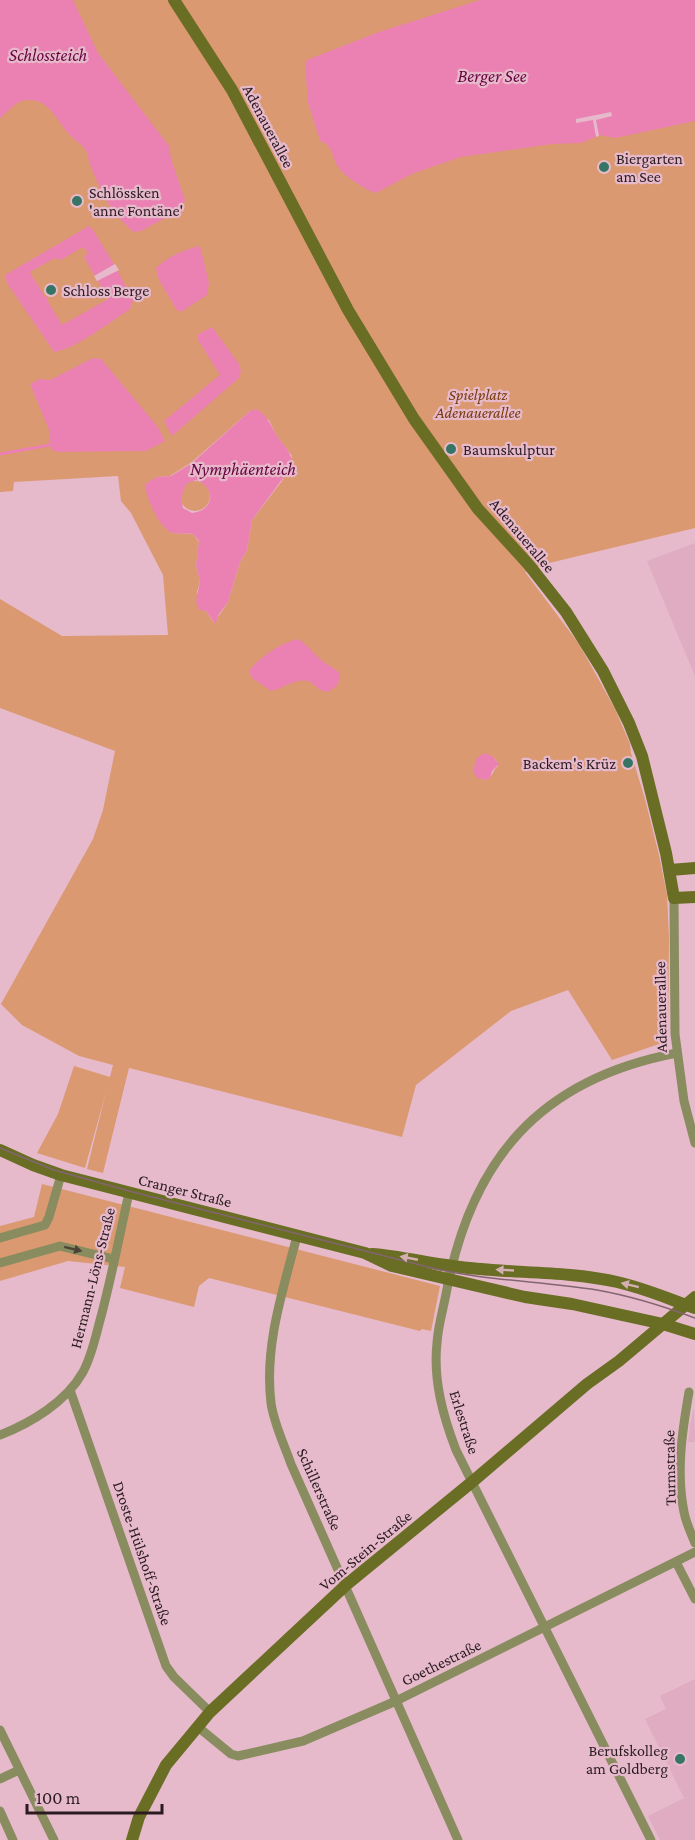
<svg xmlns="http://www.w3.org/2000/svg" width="695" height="1840" font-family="'Crimson Pro',serif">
  <rect width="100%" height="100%" fill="#e6bacb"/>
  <!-- built -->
  <g fill="#dfacc1">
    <polygon points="695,543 695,676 647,561"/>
    <polygon points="694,1407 695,1442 688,1442 690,1425"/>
    <polygon points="695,1679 695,1840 660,1840 648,1816 684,1798 645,1719 666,1709 660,1696"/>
  </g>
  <!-- green -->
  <g fill="#db9971" fill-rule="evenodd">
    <path d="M0,0H695V528L545,564L525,572L579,644L615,709L630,744L631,753L645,799L659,855L667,895L669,938L668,1039L665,1042L612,1060L568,990L511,1011L416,1085L402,1137L129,1068L103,1173L87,1169L106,1092L85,1168L37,1153L58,1114L74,1066L110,1077L113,1065L79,1056L22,1025L1,1004L93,839L103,810L115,751L0,708V599L62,636L168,635L163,575L131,513L121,501L118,476L14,482L13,491L0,492ZM250,411L269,420L276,435L292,456L282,481L252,520L247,550L240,562L228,602L214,623L206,611L203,610L197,592L200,581L196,566L199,542L193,534L172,533L157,477L170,476L192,462ZM492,757L496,760L498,766C492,771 493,776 487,780L482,778Z"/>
    <circle cx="195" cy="496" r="15"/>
    <polygon points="42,1184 440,1286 431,1331 422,1329 420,1331 209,1278 199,1286 194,1307 120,1288 125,1267 68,1261 0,1281 0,1226 34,1217"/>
  </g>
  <!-- water -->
  <g fill="#eb81b2" fill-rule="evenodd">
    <path d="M0,0H73L98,53L169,146L171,159L185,200L183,207L180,210L141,231L134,232C110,213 102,193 91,167C88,161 89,154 85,149C80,143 73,139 68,133C55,118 47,95 22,101C14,103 7,113 0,118Z"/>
    <path d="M480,0H695V121L615,138L600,135L581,143L552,144L461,157L414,173L376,193C367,191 344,176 339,168C331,158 334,145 320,141L308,102L305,65L307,60L379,32Z"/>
    <path d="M89,226L93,230L114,264L133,300L130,309C112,321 74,350 54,352L7,283L5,275ZM81,248L86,249L87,254L84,257L108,299L62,325L48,302L46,296H44L36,282L37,281H35L30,272L55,258L61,260Z"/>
    <path d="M199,246L201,250L209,283L207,295L181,312L176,309L159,280L156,268C166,258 185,249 199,246Z"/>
    <polygon points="212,327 239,364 241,371 239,378 172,436 164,421 220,375 198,340 197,335"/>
    <polygon points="93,358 101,359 157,426 165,441 146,451 57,452 51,449 49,439 50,432 30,384 40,379 50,380"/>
    <path d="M256,409C268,415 270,425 277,436C284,446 293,453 292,466L252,520L247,550L240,562L228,602L219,614L215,624L206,611L199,610L196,601L200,581L196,566L199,541L193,534C187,533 179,534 173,533C160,530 145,496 145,484L157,477L171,476L192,463L250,411ZM196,480C217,488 214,511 192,513L183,508L181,498L186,484Z"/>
    <path d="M298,639C308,645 312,652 320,659C328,666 333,666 340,674L338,685L328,692C315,690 317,684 307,681C295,678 283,689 271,691L252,678L249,671C259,657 281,643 298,639Z"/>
    <polygon points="484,753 492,756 499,764 492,771 490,778 487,780 477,778 473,772 476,759"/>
  </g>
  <!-- pier -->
  <g fill="#e6bacb">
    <polygon points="611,112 612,116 596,120 599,136 596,137 593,120 576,123 576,119"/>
    <polygon points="115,264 119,270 97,281 94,276"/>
  </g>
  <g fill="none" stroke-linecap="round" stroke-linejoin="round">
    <!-- stream -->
    <polyline stroke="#eb81b2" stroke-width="3" points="0,454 50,445"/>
    <!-- street -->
    <g stroke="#888c5f" stroke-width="9">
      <polyline points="674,898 675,1034 684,1101 695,1143"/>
      <path d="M297,1236C283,1290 264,1346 271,1403C274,1424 284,1444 291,1464L458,1840"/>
      <polyline points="0,1238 45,1225 49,1217 61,1175"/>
      <polyline points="0,1263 60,1246 114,1259"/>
      <polyline points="70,1390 166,1666 174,1677 210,1712"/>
      <path d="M689,1392C682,1432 676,1472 684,1512C686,1523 691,1533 695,1543"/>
      <path d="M0,1435C31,1423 66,1402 83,1372C91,1357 95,1340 99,1324C111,1281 119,1237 129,1193"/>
      <polyline points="676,1562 695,1599"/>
      <polyline points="198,1727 231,1754 238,1756 303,1741 396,1701 695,1552"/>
      <polyline points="0,1730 54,1840"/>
      <polyline points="0,1779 19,1770"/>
      <polyline points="0,1811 13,1840"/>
      <path d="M651,1840L456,1450C443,1416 433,1380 437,1343C438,1326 443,1310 446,1294C471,1159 540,1079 677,1053"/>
    </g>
    <!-- secondary -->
    <g stroke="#6a6e24" stroke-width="12">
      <polyline points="174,0 232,90 348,310 414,419 478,509 529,565 566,612 603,671 629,723 642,756 666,853 674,898 695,897"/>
      <polyline points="670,870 695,868"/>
      <polyline points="0,1150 33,1165 61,1175 365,1253 392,1266 525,1297 572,1304 663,1324 695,1334"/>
      <path d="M372,1254C400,1256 426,1263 453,1266C507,1274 563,1270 617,1282C644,1288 669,1299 695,1308"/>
      <polyline points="132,1840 139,1817 166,1765 210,1712 346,1585 472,1482 587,1384 619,1361 695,1297"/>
    </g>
    <!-- tram -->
    <path stroke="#836571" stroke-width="1.5" d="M0,1148L54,1170L129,1191L432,1268C486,1281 542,1281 597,1290C631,1296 663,1306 695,1318"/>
  </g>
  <!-- one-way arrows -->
  <defs><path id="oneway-solid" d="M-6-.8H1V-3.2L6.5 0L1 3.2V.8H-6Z" transform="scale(1.5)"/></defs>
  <use fill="#4c4337" href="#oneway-solid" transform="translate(73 1249) rotate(14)"/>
  <g fill="#d3afb2">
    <use href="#oneway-solid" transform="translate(409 1258) rotate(-169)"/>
    <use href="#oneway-solid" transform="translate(505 1270) rotate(-177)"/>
    <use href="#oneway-solid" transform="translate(630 1285) rotate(-166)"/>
  </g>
  <!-- markers -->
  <g fill="#367563" stroke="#e6bacb" stroke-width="2">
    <circle cx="604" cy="167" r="6"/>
    <circle cx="77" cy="201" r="6"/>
    <circle cx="51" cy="290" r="6"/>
    <circle cx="451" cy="449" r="6"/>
    <circle cx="628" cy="763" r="6"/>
    <circle cx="680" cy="1759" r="6"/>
  </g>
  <g text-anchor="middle" stroke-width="4.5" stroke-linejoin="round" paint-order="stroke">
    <!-- street labels -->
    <g font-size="16" fill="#2b1b21" stroke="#e6bacb">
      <text transform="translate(269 126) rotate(62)" y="6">Adenauerallee</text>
      <text transform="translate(523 535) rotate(50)" y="6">Adenauerallee</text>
      <text transform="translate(660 1007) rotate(-91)" y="6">Adenauerallee</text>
      <text transform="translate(185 1190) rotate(14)" y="6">Cranger Straße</text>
      <text transform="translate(92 1278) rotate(-76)" y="6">Hermann-Löns-Straße</text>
      <text transform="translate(465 1422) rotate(72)" y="6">Erlestraße</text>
      <text transform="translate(669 1468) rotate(-91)" y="6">Turmstraße</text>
      <text transform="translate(320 1489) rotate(66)" y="6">Schillerstraße</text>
      <text transform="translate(365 1550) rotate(-40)" y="6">Vom-Stein-Straße</text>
      <text transform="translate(143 1553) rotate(71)" y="6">Droste-Hülshoff-Straße</text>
      <text transform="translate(441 1662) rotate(-26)" y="6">Goethestraße</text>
    </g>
    <!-- poi labels -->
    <g font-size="16" fill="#2b1b21" stroke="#e6bacb" text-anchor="start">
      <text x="616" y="164">Biergarten<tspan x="616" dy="18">am See</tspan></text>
      <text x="89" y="198">Schlössken<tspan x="89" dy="18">'anne Fontäne'</tspan></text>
      <text x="63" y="296">Schloss Berge</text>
      <text x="463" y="455">Baumskulptur</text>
      <text x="616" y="769" text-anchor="end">Backem's Krüz</text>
      <text x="668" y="1756" text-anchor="end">Berufskolleg<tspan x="668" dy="18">am Goldberg</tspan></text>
    </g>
    <!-- park labels -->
    <g font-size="16" font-style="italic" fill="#7a3c0d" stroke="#e6bacb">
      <text x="478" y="400">Spielplatz<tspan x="478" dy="18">Adenauerallee</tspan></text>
    </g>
    <!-- water labels -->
    <g font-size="18" font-style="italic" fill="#680540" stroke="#e6bacb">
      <text x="48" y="61">Schlossteich</text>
      <text x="492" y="82">Berger See</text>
      <text x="243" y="475">Nymphäenteich</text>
    </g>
  </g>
  <!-- scale -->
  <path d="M27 1804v9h135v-9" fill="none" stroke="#2b1b21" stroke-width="3"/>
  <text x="36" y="1804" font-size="18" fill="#2b1b21" stroke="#e6bacb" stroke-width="4.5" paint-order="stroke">100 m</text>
</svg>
